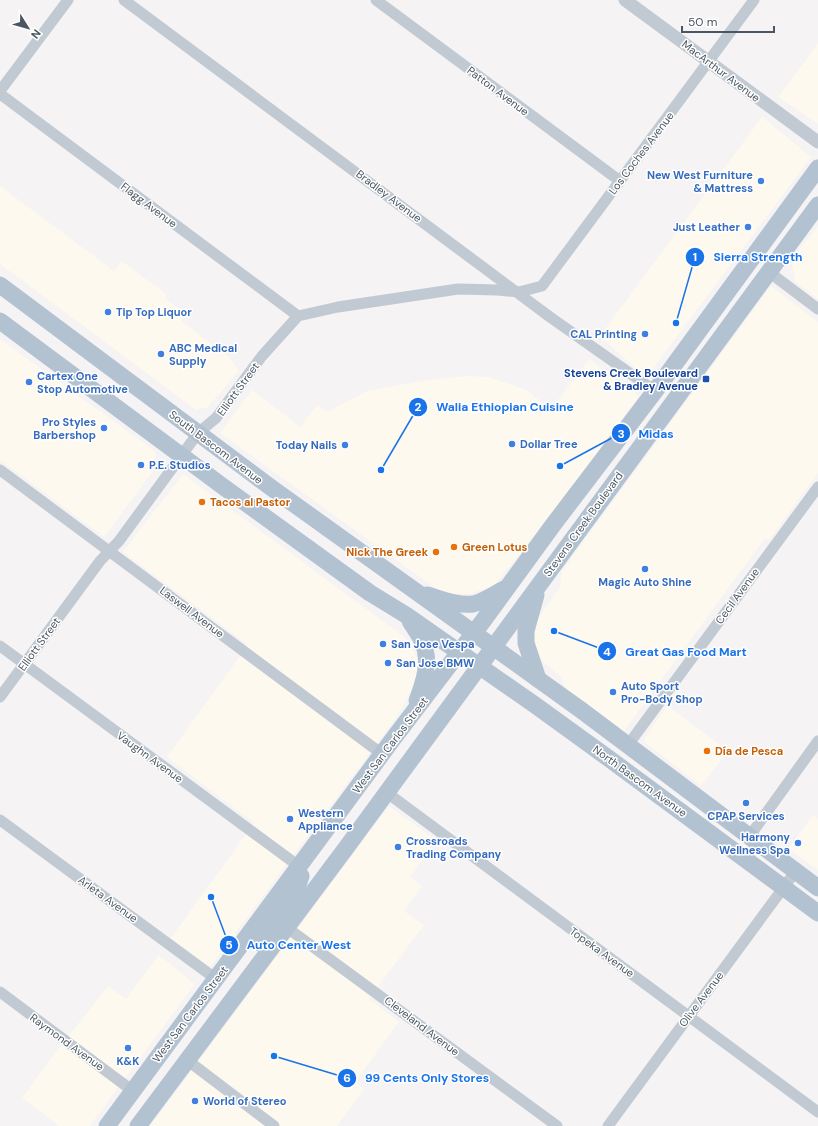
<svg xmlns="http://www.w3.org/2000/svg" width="818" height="1126" font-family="'DM Sans',sans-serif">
  <rect width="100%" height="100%" fill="#f5f3f3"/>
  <!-- commercial -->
  <g fill="#fdf9ef">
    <polygon points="818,43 818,124 778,97"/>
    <polygon points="762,117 811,157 646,378 600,336"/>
    <polygon points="0,186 114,271 122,261 167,295 165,298 186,314 181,321 229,357 239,371 208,407 196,410 0,264"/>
    <polygon points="818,226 818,299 795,282 791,259"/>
    <polygon points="771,286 818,322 818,473 769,540 765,538 624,731 565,688 562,678 537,656 532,638 533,626 560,587 562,571"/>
    <polygon points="0,339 155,451 157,466 104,537 0,460"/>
    <polygon points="589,359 639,396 559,504 493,587 468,594 442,593 220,433 252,390 300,427 317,405 327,412 367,391 427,380 468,376 488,377 525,389 551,409"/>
    <polygon points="183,474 399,633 411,643 418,661 417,680 398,715 210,967 171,938 254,823 167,757 248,645 123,552"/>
    <polygon points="667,705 728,751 701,786 643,741"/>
    <polygon points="389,806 437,841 410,877 422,886 404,911 424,925 369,999 399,1022 355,1082 364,1089 337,1126 150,1126"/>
    <polygon points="813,815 818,819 818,870 788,848"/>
    <polygon points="159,955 195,984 90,1126 58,1126 58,1125 22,1098 55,1053 108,986 126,999"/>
  </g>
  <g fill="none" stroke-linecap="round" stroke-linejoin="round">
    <!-- minor -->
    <g stroke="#c1cad2" stroke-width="11">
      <polyline points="124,0 550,317 655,391"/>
      <polyline points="376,0 620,181"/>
      <polyline points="0,91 68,0"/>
      <polyline points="0,94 298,316"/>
      <polyline points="769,272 818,309"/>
      <polyline points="0,470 382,754"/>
      <polyline points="0,646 300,867"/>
      <polyline points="0,697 100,561 119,541 198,433 216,418 262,356 298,316 338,307 458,289 498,290 519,292 542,286 754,0"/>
      <polyline points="628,745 818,487"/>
      <polyline points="386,792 818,1112"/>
      <polyline points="0,820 216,979"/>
      <polyline points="749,837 818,741"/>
      <polyline points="286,927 557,1126"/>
      <polyline points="0,992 133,1091"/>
      <polyline points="187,1060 274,1126"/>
      <polyline points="608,1126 795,872"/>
    </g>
    <!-- tertiary -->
    <polyline stroke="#c1cad2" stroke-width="13" points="625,0 818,142"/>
    <!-- primary -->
    <g stroke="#b3c2d1" stroke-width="17">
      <polyline points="0,285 273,489 581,710 818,888"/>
      <polyline points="0,321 225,488 370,593 406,615 535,705 615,763 818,913"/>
      <path d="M427,595C441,599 458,606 473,604C484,602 494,594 504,589"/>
      <polyline points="536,595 526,631 526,643 538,679"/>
      <path d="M410,621C414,628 420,635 423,643C431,662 424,682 417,701"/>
      <polyline points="260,943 296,891 301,876"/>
      <polyline points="107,1126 393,739 483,621 553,525 655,391 818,168"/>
      <polyline points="138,1126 346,848 818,205"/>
    </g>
  </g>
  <!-- markers -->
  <g fill="#3f7fe0" stroke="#fff" stroke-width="1.5">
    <circle cx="761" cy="181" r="4"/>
    <circle cx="748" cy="227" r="4"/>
    <circle cx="108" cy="312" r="4"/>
    <circle cx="645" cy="334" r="4"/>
    <circle cx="161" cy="354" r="4"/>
    <circle cx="29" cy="382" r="4"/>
    <circle cx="104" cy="428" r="4"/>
    <circle cx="512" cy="444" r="4"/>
    <circle cx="345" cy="445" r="4"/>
    <circle cx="141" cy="465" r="4"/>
    <circle cx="645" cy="569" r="4"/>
    <circle cx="383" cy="644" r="4"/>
    <circle cx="388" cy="663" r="4"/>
    <circle cx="613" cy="692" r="4"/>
    <circle cx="746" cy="803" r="4"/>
    <circle cx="290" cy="819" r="4"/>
    <circle cx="798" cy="843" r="4"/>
    <circle cx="398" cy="847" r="4"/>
    <circle cx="128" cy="1048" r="4"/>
    <circle cx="195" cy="1101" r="4"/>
  </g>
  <rect fill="#1a4fb4" stroke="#fff" stroke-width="1.5" x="702" y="375" width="8" height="8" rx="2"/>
  <g fill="#e8710a" stroke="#fff" stroke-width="1.5">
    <circle cx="202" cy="502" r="4"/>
    <circle cx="454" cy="547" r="4"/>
    <circle cx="436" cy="552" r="4"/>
    <circle cx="707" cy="751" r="4"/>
  </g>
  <g text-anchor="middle" stroke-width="3" stroke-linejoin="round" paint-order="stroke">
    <!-- street labels -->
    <g font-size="11" fill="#4a5661" stroke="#fff">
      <text transform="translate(721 71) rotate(37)" y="4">MacArthur Avenue</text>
      <text transform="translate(498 91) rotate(37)" y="4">Patton Avenue</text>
      <text transform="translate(641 153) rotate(-53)" y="4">Los Coches Avenue</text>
      <text transform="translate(389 196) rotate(37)" y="4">Bradley Avenue</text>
      <text transform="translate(149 205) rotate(37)" y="4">Flagg Avenue</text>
      <text transform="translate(238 389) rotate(-54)" y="4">Elliott Street</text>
      <text transform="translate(216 447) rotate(37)" y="4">South Bascom Avenue</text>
      <text transform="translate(583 524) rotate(-54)" y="4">Stevens Creek Boulevard</text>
      <text transform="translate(737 596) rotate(-54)" y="4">Cecil Avenue</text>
      <text transform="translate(192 612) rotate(37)" y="4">Laswell Avenue</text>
      <text transform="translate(39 644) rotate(-54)" y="4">Elliott Street</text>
      <text transform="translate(390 745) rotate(-53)" y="4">West San Carlos Street</text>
      <text transform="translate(150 757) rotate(36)" y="4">Vaughn Avenue</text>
      <text transform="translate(640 781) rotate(36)" y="4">North Bascom Avenue</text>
      <text transform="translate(108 899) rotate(36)" y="4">Arleta Avenue</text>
      <text transform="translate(602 952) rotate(36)" y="4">Topeka Avenue</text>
      <text transform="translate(701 999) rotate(-53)" y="4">Olive Avenue</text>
      <text transform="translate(190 1014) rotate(-53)" y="4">West San Carlos Street</text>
      <text transform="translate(422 1026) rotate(37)" y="4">Cleveland Avenue</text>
      <text transform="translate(67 1042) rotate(36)" y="4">Raymond Avenue</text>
    </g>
    <!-- shop labels -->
    <g font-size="11" font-weight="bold" fill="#366cbe" stroke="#fff" text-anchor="start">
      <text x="753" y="179" text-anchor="end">New West Furniture<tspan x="753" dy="13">&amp; Mattress</tspan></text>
      <text x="740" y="231" text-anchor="end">Just Leather</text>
      <text x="116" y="316">Tip Top Liquor</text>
      <text x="637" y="338" text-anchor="end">CAL Printing</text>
      <text x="169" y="352">ABC Medical<tspan x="169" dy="13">Supply</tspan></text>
      <text x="37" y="380">Cartex One<tspan x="37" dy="13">Stop Automotive</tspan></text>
      <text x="96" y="426" text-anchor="end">Pro Styles<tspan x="96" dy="13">Barbershop</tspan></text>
      <text x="520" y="448">Dollar Tree</text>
      <text x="337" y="449" text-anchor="end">Today Nails</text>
      <text x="149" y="469">P.E. Studios</text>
      <text x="645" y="586" text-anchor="middle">Magic Auto Shine</text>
      <text x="391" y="648">San Jose Vespa</text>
      <text x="396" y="667">San Jose BMW</text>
      <text x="621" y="690">Auto Sport<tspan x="621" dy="13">Pro-Body Shop</tspan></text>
      <text x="298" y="817">Western<tspan x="298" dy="13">Appliance</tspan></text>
      <text x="746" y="820" text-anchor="middle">CPAP Services</text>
      <text x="790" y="841" text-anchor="end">Harmony<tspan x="790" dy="13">Wellness Spa</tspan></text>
      <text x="406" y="845">Crossroads<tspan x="406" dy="13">Trading Company</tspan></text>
      <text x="128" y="1065" text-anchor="middle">K&amp;K</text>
      <text x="203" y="1105">World of Stereo</text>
    </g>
    <!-- transit labels -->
    <g font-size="11" font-weight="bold" fill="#164399" stroke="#fff" text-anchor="end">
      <text x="698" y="377">Stevens Creek Boulevard<tspan x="698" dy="13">&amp; Bradley Avenue</tspan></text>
    </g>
    <!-- food labels -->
    <g font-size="11" font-weight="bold" fill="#c56008" stroke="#fff" text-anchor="start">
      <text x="210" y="506">Tacos al Pastor</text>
      <text x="462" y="551">Green Lotus</text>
      <text x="428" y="556" text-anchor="end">Nick The Greek</text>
      <text x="715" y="755">Día de Pesca</text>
    </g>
  </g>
  <!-- callouts -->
  <path fill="none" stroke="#1a73e8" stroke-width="1.5" d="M676 323L695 257M381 470L418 407M560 466L621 433M554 631L607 651M211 897L229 945M274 1056L347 1078"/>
  <g fill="#1a73e8" stroke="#fff" stroke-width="1.5">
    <circle cx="676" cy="323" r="4"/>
    <circle cx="381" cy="470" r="4"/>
    <circle cx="560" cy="466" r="4"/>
    <circle cx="554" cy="631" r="4"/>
    <circle cx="211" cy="897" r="4"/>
    <circle cx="274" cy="1056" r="4"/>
    <circle cx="695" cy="257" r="10"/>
    <circle cx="418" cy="407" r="10"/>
    <circle cx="621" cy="433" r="10"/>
    <circle cx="607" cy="651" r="10"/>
    <circle cx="229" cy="945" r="10"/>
    <circle cx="347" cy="1078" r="10"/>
  </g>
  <g font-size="12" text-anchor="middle" font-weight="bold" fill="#fff">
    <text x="695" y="261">1</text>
    <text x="418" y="411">2</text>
    <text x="621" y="438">3</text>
    <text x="607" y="656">4</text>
    <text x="229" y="949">5</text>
    <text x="347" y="1082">6</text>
  </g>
  <g font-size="12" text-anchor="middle" font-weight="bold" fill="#1a73e8" stroke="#fff" stroke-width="3" stroke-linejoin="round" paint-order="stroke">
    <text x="758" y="261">Sierra Strength</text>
    <text x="505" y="411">Walia Ethiopian Cuisine</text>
    <text x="656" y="438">Midas</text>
    <text x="686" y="656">Great Gas Food Mart</text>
    <text x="299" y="949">Auto Center West</text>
    <text x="427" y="1082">99 Cents Only Stores</text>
  </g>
  <!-- north arrow -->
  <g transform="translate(28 28) rotate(127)" stroke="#ffffff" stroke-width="3" paint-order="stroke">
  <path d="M0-3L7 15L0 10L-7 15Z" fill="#4a5661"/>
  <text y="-6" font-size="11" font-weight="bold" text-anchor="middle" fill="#4a5661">N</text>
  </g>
  <!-- scale -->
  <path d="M682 26v6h92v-6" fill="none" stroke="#4a5661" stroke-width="2"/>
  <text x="688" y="26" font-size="12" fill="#4a5661" stroke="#ffffff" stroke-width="3" paint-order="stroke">50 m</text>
</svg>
